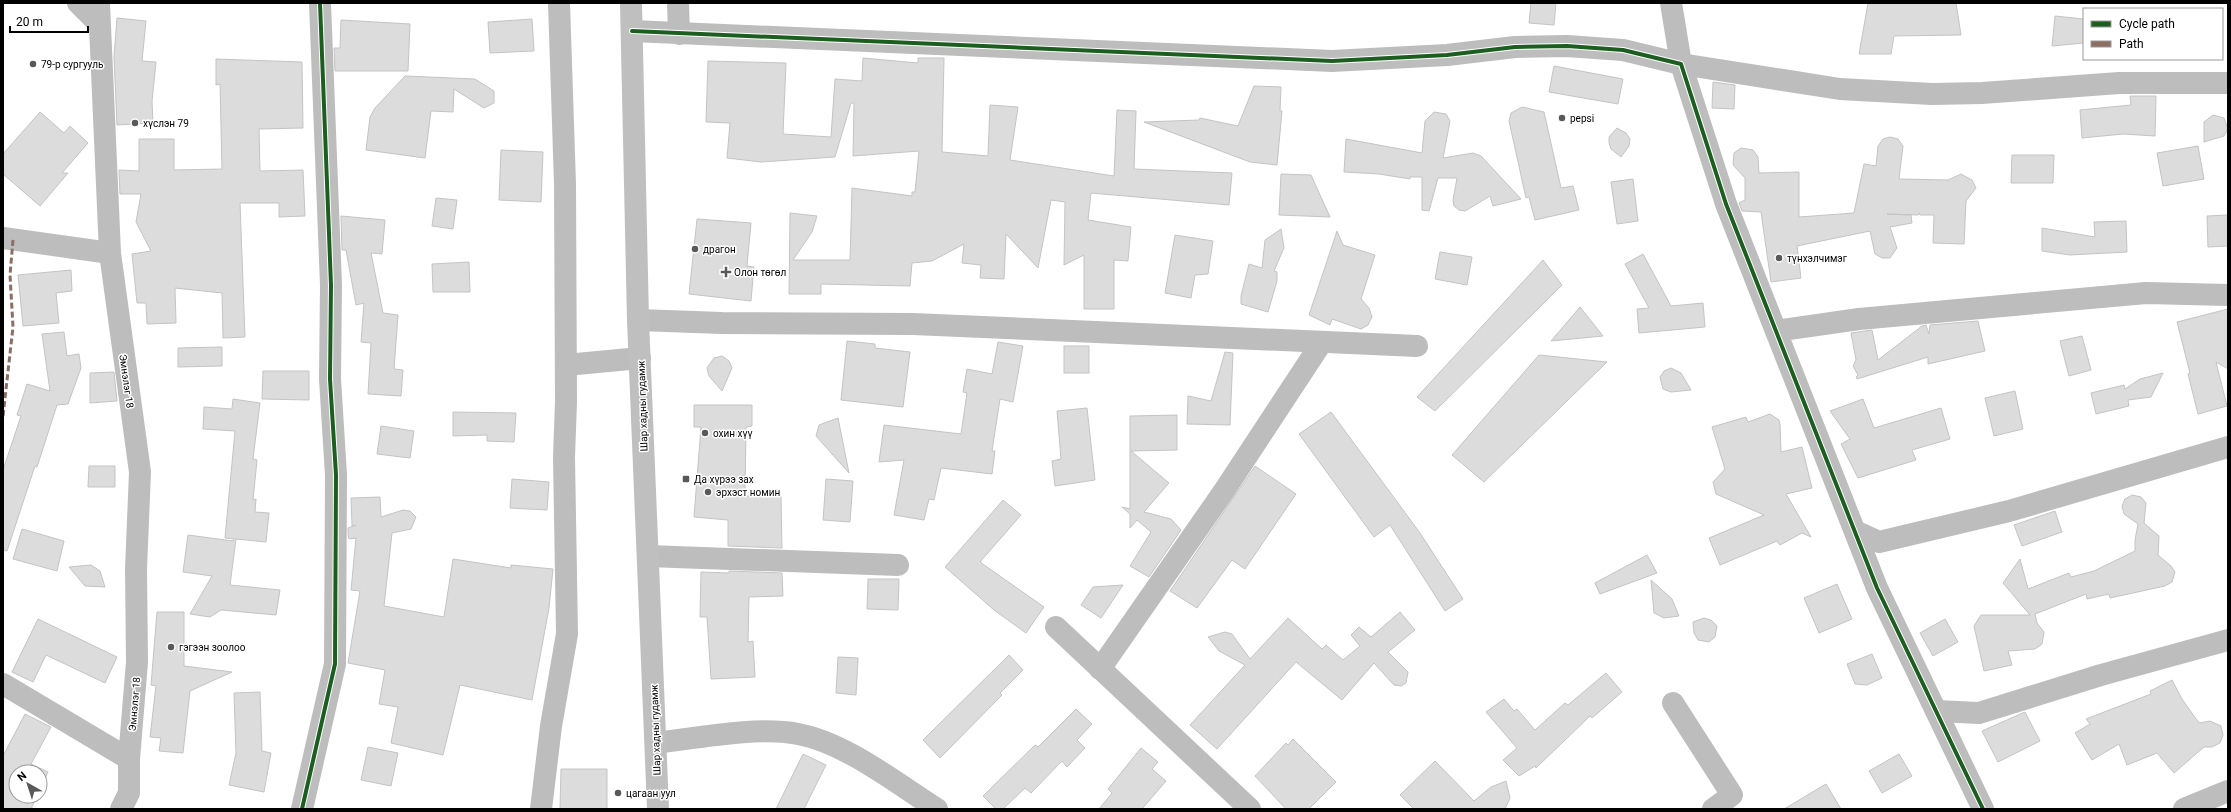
<svg xmlns="http://www.w3.org/2000/svg" width="2231" height="812" font-family="Roboto,sans-serif">
  <rect width="100%" height="100%" fill="#fff"/>
  <!-- building -->
  <g fill="#dcdcdc" stroke="#c4c4c4">
    <polygon points="1531,3 1556,3 1554,25 1529,23"/>
    <polygon points="1868,3 1956,3 1961,35 1894,36 1891,54 1859,54"/>
    <polygon points="2055,16 2084,19 2084,43 2052,46"/>
    <polygon points="117,18 146,21 142,61 156,62 152,101 153,123 117,125 114,57"/>
    <polygon points="532,19 534,51 490,53 488,22"/>
    <polygon points="341,20 410,24 408,71 335,71 334,48 340,48"/>
    <polygon points="863,58 918,63 918,58 944,58 942,152 988,156 990,105 1018,107 1010,160 1114,176 1117,110 1136,111 1134,169 1232,173 1229,205 1091,193 1088,220 1131,227 1128,261 1114,260 1114,309 1084,309 1084,255 1064,265 1065,202 1051,200 1038,268 1006,234 1004,279 980,278 981,265 962,263 964,244 932,261 912,263 910,286 821,284 821,294 789,294 790,213 817,216 812,232 793,260 850,260 852,188 912,196 912,192 915,192 919,151 853,156 854,103 851,103 835,157 761,162 727,158 730,123 706,122 708,61 786,63 783,134 831,137 835,79 862,81"/>
    <polygon points="216,59 302,62 303,128 259,129 260,171 303,170 305,216 279,217 279,203 240,203 245,337 223,338 222,293 175,288 176,323 147,324 146,303 137,303 132,254 151,251 136,222 141,194 120,194 119,170 139,171 139,139 174,139 174,170 222,169 220,84 216,85"/>
    <polygon points="1554,66 1623,79 1618,104 1549,92"/>
    <polygon points="405,76 475,79 494,91 494,103 484,108 454,89 453,112 431,111 425,158 366,150 370,117 375,108"/>
    <polygon points="1713,82 1735,85 1734,109 1712,108"/>
    <polygon points="1254,86 1281,87 1280,111 1282,111 1277,165 1250,162 1144,122 1199,120 1200,118 1238,126"/>
    <polygon points="2130,96 2156,96 2155,136 2123,134 2082,138 2080,110 2131,105"/>
    <polygon points="1522,107 1544,112 1561,188 1573,186 1579,210 1535,220 1529,197 1526,198 1509,121 1511,113"/>
    <polygon points="40,112 64,133 70,126 88,143 62,173 68,173 40,206 3,174 3,154"/>
    <polygon points="1434,112 1446,114 1450,121 1443,158 1473,153 1481,156 1521,199 1493,206 1490,196 1465,211 1459,210 1454,206 1453,200 1457,178 1438,178 1429,211 1422,210 1422,177 1410,177 1410,179 1379,174 1344,172 1346,139 1422,153 1425,121"/>
    <polygon points="2213,115 2224,118 2228,129 2224,136 2204,142 2204,122"/>
    <polygon points="1617,128 1626,133 1630,139 1629,146 1621,157 1611,149 1609,143 1609,137"/>
    <polygon points="1890,137 1898,139 1903,146 1899,179 1948,180 1961,174 1972,180 1976,188 1966,201 1964,244 1933,243 1934,215 1920,215 1919,213 1918,215 1887,214 1911,215 1912,223 1890,227 1897,248 1890,258 1882,258 1875,254 1870,231 1797,246 1801,278 1771,282 1761,212 1742,211 1739,203 1745,200 1745,178 1733,165 1734,153 1741,148 1753,150 1758,157 1759,173 1799,172 1799,217 1854,213 1864,164 1876,166 1878,146 1883,139"/>
    <polygon points="2198,146 2204,179 2163,186 2157,153"/>
    <polygon points="501,150 543,152 541,202 499,200"/>
    <polygon points="2012,155 2054,155 2053,183 2011,183"/>
    <polygon points="1281,174 1311,175 1330,217 1279,215"/>
    <polygon points="1633,179 1638,221 1617,224 1611,182"/>
    <polygon points="436,198 457,200 453,229 432,226"/>
    <polygon points="2228,215 2228,246 2208,247 2207,216"/>
    <polygon points="341,216 385,220 382,254 371,253 383,313 398,315 394,369 403,370 401,396 368,394 371,343 361,342 364,303 356,305 346,250 342,250"/>
    <polygon points="697,219 751,223 747,266 754,267 751,301 689,294"/>
    <polygon points="2126,221 2127,252 2070,255 2042,251 2042,228 2095,237 2094,222"/>
    <polygon points="1281,229 1284,248 1274,271 1277,272 1277,281 1268,312 1241,304 1241,296 1249,264 1262,268 1265,240"/>
    <polygon points="1337,231 1343,245 1375,255 1361,299 1369,308 1372,317 1368,325 1361,329 1332,319 1330,325 1309,315"/>
    <polygon points="1175,235 1213,241 1208,274 1195,275 1191,298 1165,293"/>
    <polygon points="1440,252 1472,257 1467,285 1435,279"/>
    <polygon points="1643,254 1671,306 1703,303 1705,327 1639,333 1637,309 1649,308 1625,264"/>
    <polygon points="1543,260 1562,285 1435,411 1417,397"/>
    <polygon points="469,262 470,292 433,292 432,264"/>
    <polygon points="71,270 72,291 56,293 59,323 23,326 18,275"/>
    <polygon points="1580,307 1603,336 1551,341"/>
    <polygon points="2228,309 2228,369 2216,362 2227,406 2198,414 2188,374 2190,373 2177,322"/>
    <polygon points="1978,321 1985,351 1928,364 1928,357 1857,379 1856,377 1858,375 1853,366 1856,360 1851,333 1872,330 1878,360 1922,326 1926,325 1929,334 1930,325"/>
    <polygon points="64,332 67,356 79,354 81,368 68,404 57,405 37,467 35,466 7,551 3,550 3,470 21,416 17,415 27,384 50,391 42,334"/>
    <polygon points="2082,336 2091,370 2069,376 2060,341"/>
    <polygon points="847,341 875,344 875,348 910,352 903,407 841,400"/>
    <polygon points="998,342 1023,346 1013,402 1000,399 992,451 995,451 992,474 941,468 934,500 929,499 924,520 894,515 904,460 879,462 884,425 961,434 967,393 963,392 967,369 992,374"/>
    <rect x="1064" y="346" width="25" height="27"/>
    <polygon points="222,347 222,366 178,367 178,348"/>
    <polygon points="1225,352 1233,353 1230,425 1187,424 1188,396 1211,401"/>
    <polygon points="1539,355 1607,362 1484,482 1452,455"/>
    <polygon points="722,356 729,361 732,368 722,391 709,376 707,368 714,358"/>
    <polygon points="1671,368 1681,373 1691,390 1671,392 1663,389 1660,377 1664,371"/>
    <polygon points="263,371 309,371 309,400 262,399"/>
    <polygon points="114,372 117,401 90,403 90,373"/>
    <polygon points="2163,373 2151,397 2128,400 2129,406 2096,414 2091,393 2124,385 2125,389 2140,379"/>
    <polygon points="2015,391 2023,429 1994,436 1985,398"/>
    <polygon points="233,399 260,403 253,459 257,460 253,500 256,499 255,512 269,513 266,542 236,539 230,585 280,590 276,615 221,610 210,617 190,614 212,576 183,572 188,535 233,541 234,539 225,538 235,431 203,429 204,407 232,409"/>
    <polygon points="1863,399 1874,428 1941,408 1950,439 1912,450 1916,460 1858,478 1841,444 1850,439 1830,411"/>
    <polygon points="694,405 752,405 752,426 746,427 745,496 781,496 782,548 728,546 728,520 694,517 701,427 694,427"/>
    <polygon points="1087,408 1095,480 1055,486 1052,461 1061,459 1057,411"/>
    <polygon points="453,412 516,413 514,442 487,441 487,435 453,436"/>
    <polygon points="1331,412 1420,533 1463,599 1445,611 1390,525 1374,537 1299,434"/>
    <polygon points="1770,414 1779,420 1780,424 1781,452 1802,447 1812,488 1786,494 1811,537 1802,533 1780,545 1777,541 1720,565 1709,538 1764,515 1716,494 1713,482 1725,469 1712,427 1746,417 1748,422"/>
    <polygon points="1177,415 1177,450 1131,451 1169,483 1144,512 1171,519 1181,530 1149,577 1130,566 1151,532 1137,520 1130,528 1130,514 1122,507 1130,509 1130,416"/>
    <polygon points="838,418 849,473 816,436 819,425"/>
    <polygon points="381,426 414,431 410,458 377,454"/>
    <polygon points="89,466 115,466 115,487 88,487"/>
    <polygon points="1255,466 1296,494 1245,569 1232,560 1197,608 1170,591"/>
    <polygon points="512,479 549,482 547,510 510,508"/>
    <polygon points="826,479 853,481 850,522 823,520"/>
    <polygon points="2132,495 2141,497 2146,503 2144,523 2159,536 2158,555 2171,566 2175,572 2172,582 2165,586 2110,598 2109,594 2087,599 2086,594 2035,614 2037,623 2044,632 2042,644 2035,649 2008,651 2012,665 1984,671 1974,626 1981,615 2030,615 2003,583 2020,559 2028,589 2069,573 2071,577 2094,571 2135,551 2135,540 2138,524 2124,514 2122,506 2125,499"/>
    <polygon points="380,497 381,517 403,510 410,511 416,517 411,529 392,533 384,606 444,617 453,559 511,568 511,565 553,569 549,608 532,700 460,685 443,755 391,743 398,707 379,704 385,670 348,663 360,591 351,590 356,538 349,539 348,534 348,528 356,525 352,526 351,498"/>
    <polygon points="1003,500 1021,515 980,562 1044,607 1026,633 994,610 945,567"/>
    <polygon points="2055,511 2062,532 2022,546 2014,525"/>
    <polygon points="22,529 64,541 57,571 13,559"/>
    <polygon points="1647,555 1657,573 1600,594 1595,583"/>
    <polygon points="91,565 100,571 105,587 85,586 69,567"/>
    <polygon points="729,571 782,573 783,596 749,597 748,642 753,641 755,677 711,679 707,617 700,617 701,572 729,573"/>
    <polygon points="868,579 899,579 898,610 867,609"/>
    <polygon points="1651,580 1672,599 1679,616 1664,618 1654,613"/>
    <polygon points="1837,584 1852,619 1819,633 1804,598"/>
    <polygon points="1123,585 1101,618 1081,605 1093,587"/>
    <polygon points="157,612 184,612 184,666 232,672 190,691 183,753 159,751 161,738 150,737 156,686 151,685"/>
    <polygon points="1400,612 1415,630 1388,652 1408,672 1406,683 1401,686 1394,685 1374,663 1342,700 1296,662 1217,749 1190,725 1245,665 1219,651 1208,637 1225,632 1232,634 1250,659 1288,618 1322,649 1326,645 1343,660 1360,646 1351,635 1359,627 1371,637"/>
    <polygon points="1704,618 1711,620 1717,626 1715,637 1709,642 1698,640 1694,633 1693,622"/>
    <polygon points="38,619 117,657 105,683 46,655 33,682 12,672"/>
    <polygon points="1945,619 1958,642 1933,656 1920,633"/>
    <polygon points="1872,654 1882,678 1867,685 1855,684 1847,664"/>
    <polygon points="1009,655 1023,670 1000,693 1002,695 940,758 923,740"/>
    <polygon points="838,657 858,658 856,695 836,693"/>
    <polygon points="1606,673 1622,692 1592,718 1590,716 1536,768 1535,766 1519,776 1503,760 1517,748 1486,712 1504,699 1514,711 1517,709 1535,730 1565,703 1568,705"/>
    <polygon points="2172,680 2182,699 2199,723 2210,721 2221,726 2223,735 2220,743 2212,747 2204,747 2174,773 2157,753 2127,765 2119,744 2092,760 2075,733 2090,724 2086,719 2151,694 2150,691"/>
    <polygon points="260,692 262,751 271,753 264,792 229,785 236,753 234,693"/>
    <polygon points="1076,709 1092,724 1077,740 1085,748 1067,767 1062,761 1031,793 1025,788 1003,809 996,809 983,796 1035,745 1038,747"/>
    <polygon points="2025,712 2040,741 1998,762 1982,731"/>
    <polygon points="25,714 51,727 31,764 48,772 40,790 40,772 16,772 16,796 37,796 31,809 3,809 3,756"/>
    <polygon points="1293,739 1336,782 1309,809 1286,809 1255,776 1286,743 1288,745"/>
    <polygon points="368,747 398,753 391,786 361,780"/>
    <polygon points="1141,748 1158,762 1152,769 1166,781 1142,809 1099,809 1112,793 1108,789"/>
    <polygon points="803,754 826,765 804,809 776,809"/>
    <polygon points="1899,754 1912,776 1882,793 1869,771"/>
    <polygon points="1435,761 1474,801 1491,787 1506,781 1510,798 1505,809 1414,809 1400,795"/>
    <polygon points="561,769 607,769 607,809 560,809"/>
    <polygon points="1826,784 1841,809 1784,809"/>
  </g>
  <g fill="none" stroke-linecap="round" stroke-linejoin="round">
    <!-- street -->
    <g stroke="#bdbdbd" stroke-width="22">
      <polyline points="78,3 98,23"/>
      <polyline points="99,3 110,253 140,472 136,569 137,662 129,759"/>
      <polyline points="678,3 679,34"/>
      <polyline points="1671,3 1681,64 1840,89 1932,94 1982,93 2119,83 2228,83"/>
      <polyline points="632,31 1332,61 1447,55 1515,47 1567,46 1623,50 1681,64 1726,204 1877,588 1983,809"/>
      <polyline points="3,238 110,253"/>
      <polyline points="638,320 722,323 913,324 1417,346"/>
      <polyline points="1776,331 1859,319 2146,293 2228,295"/>
      <polyline points="566,365 640,358"/>
      <polyline points="1855,531 1879,542 2009,511 2228,447"/>
      <polyline points="648,556 898,565"/>
      <polyline points="1056,627 1250,809"/>
      <polyline points="1100,669 1224,491 1322,342"/>
      <polyline points="3,684 129,759 129,793 121,809"/>
      <polyline points="1673,703 1732,795 1713,809"/>
      <polyline points="1936,711 1979,713 2101,675 2228,640"/>
      <path d="M656,743C698,738 757,726 798,734C846,743 896,783 937,809"/>
      <polyline points="302,809 335,664 336,475 330,379 331,285 320,3"/>
      <polyline points="541,809 551,726 567,634 564,457 566,402 565,184 559,3"/>
      <polyline points="2184,809 2228,791"/>
    </g>
    <!-- secondary -->
    <polyline stroke="#bfbfbf" stroke-width="22" points="631,3 638,320 658,809"/>
    <!-- quiet -->
    <polyline stroke="#8d6e63" stroke-width="3" stroke-dasharray="6 3" stroke-linecap="butt" points="3,416 13,327 10,275 13,240"/>
    <defs>
      <g id="cycleway">
        <polyline points="632,31 1332,61 1447,55 1515,47 1567,46 1623,50 1681,64 1726,204 1877,588 1983,809"/>
        <polyline points="302,809 335,664 336,475 330,379 331,285 320,3"/>
      </g>
    </defs>
    <!-- cycleway casing -->
    <use href="#cycleway" stroke="#fff" stroke-width="6"/>
    <!-- cycleway -->
    <use href="#cycleway" stroke="#1b5e20" stroke-width="4"/>
  </g>
  <!-- markers -->
  <g fill="#595959" stroke="#fff" stroke-width="1.5">
    <circle cx="33" cy="64" r="4"/>
    <circle cx="1562" cy="118" r="4"/>
    <circle cx="135" cy="123" r="4"/>
    <circle cx="695" cy="249" r="4"/>
    <circle cx="1779" cy="258" r="4"/>
    <path d="M724 266h4v4h4v4h-4v4h-4v-4h-4v-4h4z"/>
    <circle cx="705" cy="433" r="4"/>
    <rect x="682" y="475" width="8" height="8" rx="2"/>
    <circle cx="708" cy="492" r="4"/>
    <circle cx="171" cy="647" r="4"/>
    <circle cx="618" cy="793" r="4"/>
  </g>
  <g text-anchor="middle" stroke-width="3" stroke-linejoin="round" paint-order="stroke">
    <!-- poi labels -->
    <g font-size="10" fill="#000" stroke="#fff" text-anchor="start">
      <text x="41" y="68">79-р сургууль</text>
      <text x="1570" y="122">pepsi</text>
      <text x="143" y="127">хүслэн 79</text>
      <text x="703" y="253">драгон</text>
      <text x="1787" y="262">түнхэлчимэг</text>
      <text x="734" y="276">Олон төгөл</text>
      <text x="713" y="437">охин хүү</text>
      <text x="694" y="483">Да хүрээ зах</text>
      <text x="716" y="496">эрхэст номин</text>
      <text x="179" y="651">гэгээн зоолоо</text>
      <text x="626" y="797">цагаан уул</text>
    </g>
    <!-- street labels -->
    <g font-size="10" fill="#000" stroke="#fff">
      <text transform="translate(127 381) rotate(82)" y="4">Эмнэлэг 18</text>
      <text transform="translate(642 406) rotate(-92)" y="4">Шар хадны гудамж</text>
      <text transform="translate(134 704) rotate(-85)" y="4">Эмнэлэг 18</text>
      <text transform="translate(655 730) rotate(-92)" y="4">Шар хадны гудамж</text>
    </g>
  </g>
  <!-- border -->
  <rect width="2231" height="812" fill="none" stroke="#000000" stroke-width="8"/>
  <!-- legend -->
  <rect x="2083" y="8" width="140" height="52" fill="#ffffff" stroke="#999999"/>
  <rect x="2091" y="21" width="20" height="6" fill="#1b5e20" stroke="#999999"/>
  <text x="2119" y="28" font-size="12" fill="#000000">Cycle path</text>
  <rect x="2091" y="41" width="20" height="6" fill="#8d6e63" stroke="#999999"/>
  <text x="2119" y="48" font-size="12" fill="#000000">Path</text>
  <!-- north arrow -->
  <g transform="translate(28 784) rotate(321)"><circle r="19" fill="#ffffff" stroke="#999999"/>
  <path d="M0-3L7 15L0 10L-7 15Z" fill="#595959"/>
  <text y="-6" font-size="11" font-weight="bold" text-anchor="middle" fill="#000000">N</text>
  </g>
  <!-- scale -->
  <path d="M10 26v6h78v-6" fill="none" stroke="#000000" stroke-width="2"/>
  <text x="16" y="26" font-size="12" fill="#000000" stroke="#ffffff" stroke-width="3" paint-order="stroke">20 m</text>
</svg>
